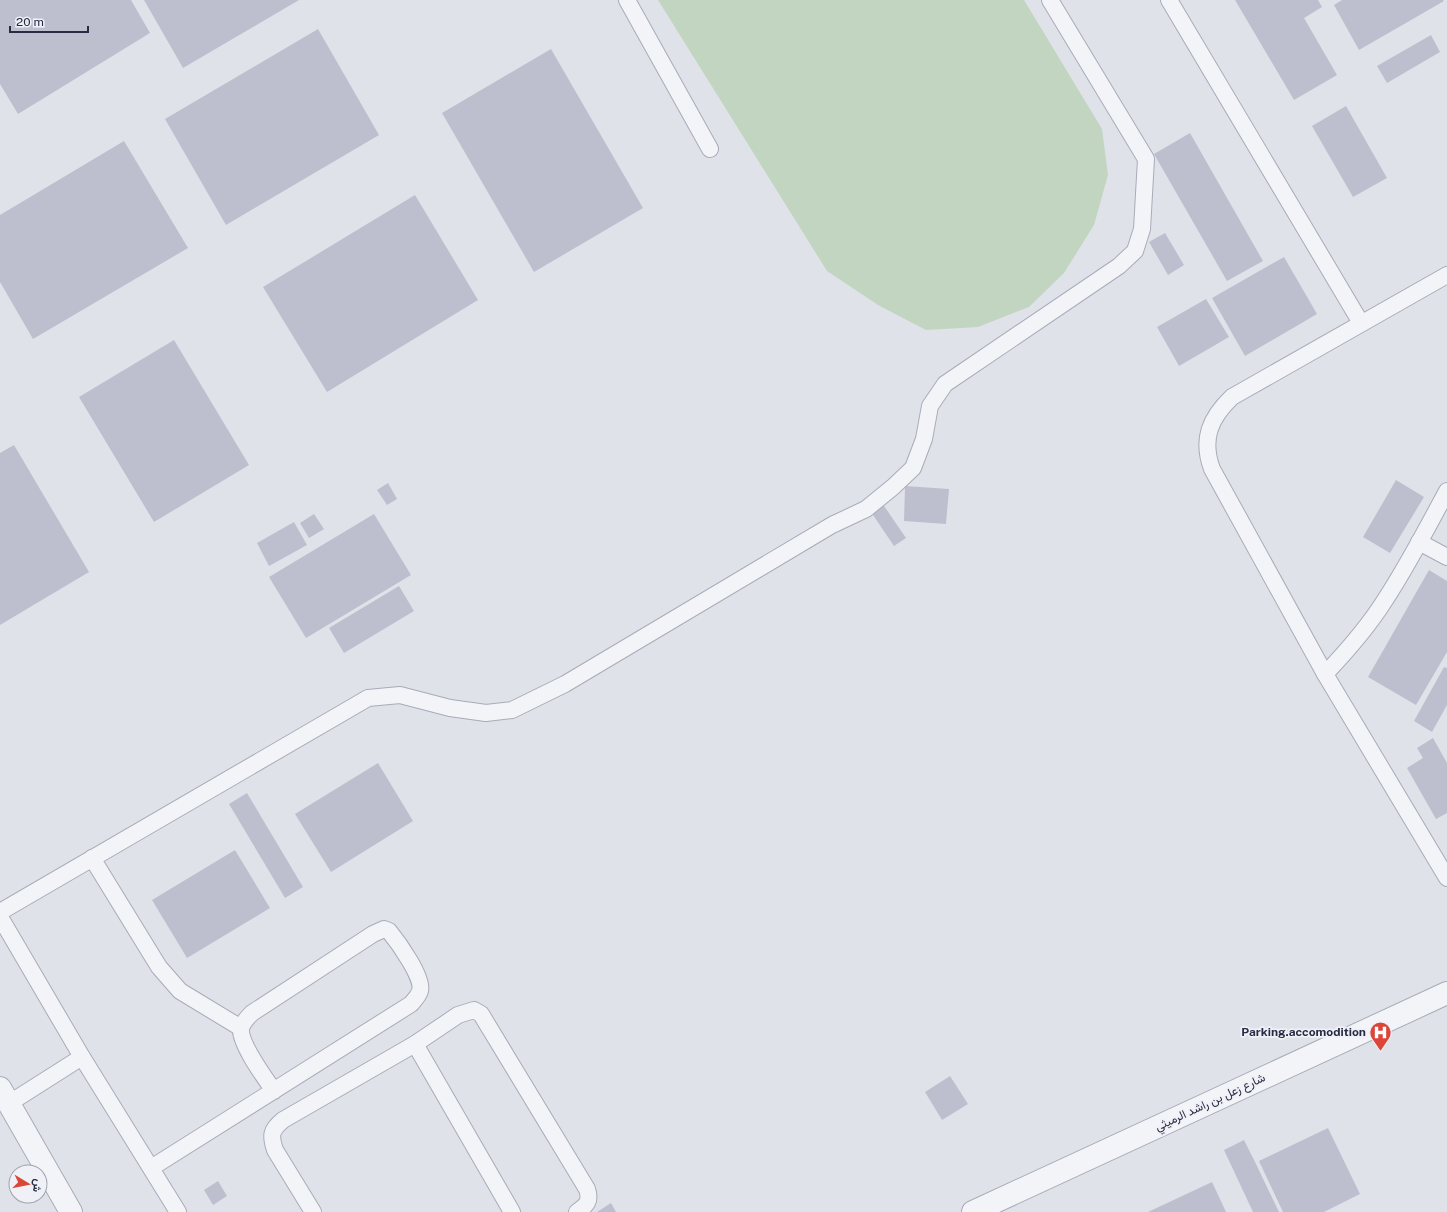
<svg xmlns="http://www.w3.org/2000/svg" width="1447" height="1212" font-family="'Public Sans',Vazirmatn,sans-serif">
  <rect width="100%" height="100%" fill="#e0e2ea"/>
  <!-- green -->
  <polygon fill="#c1d5c0" points="658,0 1024,0 1102,129 1108,175 1094,225 1064,273 1029,307 978,327 926,330 878,305 827,271"/>
  <!-- building -->
  <g fill="#bdbfce">
    <polygon points="0,0 131,0 150,33 18,114 0,84"/>
    <polygon points="144,0 299,0 183,68"/>
    <polygon points="1235,0 1318,0 1322,7 1304,18 1337,75 1294,100"/>
    <polygon points="1342,0 1443,0 1444,1 1359,50 1334,5"/>
    <polygon points="318,29 379,135 226,225 165,119"/>
    <polygon points="1431,35 1440,52 1387,83 1377,66"/>
    <polygon points="551,49 643,208 534,272 442,113"/>
    <polygon points="1346,106 1387,178 1353,197 1312,126"/>
    <polygon points="1190,133 1263,261 1227,281 1154,154"/>
    <polygon points="124,141 188,248 33,339 0,282 0,215"/>
    <polygon points="415,195 478,300 327,392 263,287"/>
    <polygon points="1165,233 1184,265 1168,275 1149,242"/>
    <polygon points="1284,257 1317,314 1245,356 1212,298"/>
    <polygon points="1206,299 1229,337 1179,366 1157,327"/>
    <polygon points="174,340 249,465 154,522 79,397"/>
    <polygon points="14,445 89,572 0,625 0,453"/>
    <polygon points="1396,480 1424,497 1390,553 1363,537"/>
    <polygon points="388,483 397,499 387,505 377,490"/>
    <polygon points="905,486 949,489 946,524 904,521"/>
    <polygon points="882,503 906,538 894,546 871,512"/>
    <polygon points="314,514 324,529 309,538 300,523"/>
    <polygon points="374,514 411,575 306,638 269,577"/>
    <polygon points="294,522 307,545 269,566 257,543"/>
    <polygon points="1429,570 1447,581 1447,652 1416,705 1368,677"/>
    <polygon points="399,586 414,611 344,653 329,628"/>
    <polygon points="1444,667 1447,668 1447,705 1432,732 1414,721"/>
    <polygon points="1433,738 1447,763 1447,813 1436,819 1407,768 1423,758 1417,748"/>
    <polygon points="378,763 413,821 331,872 295,814"/>
    <polygon points="247,793 303,887 285,898 229,804"/>
    <polygon points="235,850 270,908 187,958 152,900"/>
    <polygon points="950,1076 968,1104 942,1120 925,1092"/>
    <polygon points="1328,1128 1360,1194 1324,1212 1283,1212 1259,1161"/>
    <polygon points="1244,1140 1256,1164 1279,1212 1253,1212 1224,1150"/>
    <polygon points="218,1181 227,1196 213,1205 204,1190"/>
    <polygon points="1212,1182 1226,1212 1148,1212"/>
    <polygon points="611,1203 616,1212 597,1212"/>
  </g>
  <g fill="none" stroke-linecap="round" stroke-linejoin="round">
    <defs>
      <g id="service">
        <polyline points="627,0 710,149"/>
        <polyline points="1169,0 1361,323"/>
        <path d="M1447,275L1232,397C1210,418 1201,439 1212,469L1325,674L1447,878"/>
        <polyline points="1419,542 1447,557"/>
        <path d="M1325,674C1347,651 1368,627 1385,600C1408,565 1427,528 1447,491"/>
        <polyline points="92,858 159,967 180,991 241,1028"/>
        <polyline points="0,912 368,698 400,695 450,708 486,713 512,710 565,684 832,525 866,509 893,487 913,468 924,439 930,406 945,384 1119,266 1135,251 1142,229 1146,159 1050,0"/>
        <polyline points="0,917 82,1057 178,1212"/>
        <polyline points="415,1044 512,1212"/>
        <polyline points="8,1104 82,1057"/>
        <path d="M151,1168L411,1004C414,1000 418,997 420,991C424,978 398,942 389,931L384,929L373,934L252,1013C248,1017 243,1022 241,1028C239,1043 265,1078 274,1091"/>
        <path d="M313,1212L275,1150C270,1135 271,1130 283,1120L415,1044L458,1015L474,1010L481,1014L587,1189C591,1201 587,1205 577,1212"/>
      </g>
      <polyline id="minor" points="973,1212 1447,993"/>
      <polyline id="tertiary" points="0,1088 71,1212"/>
    </defs>
    <!-- service casing -->
    <use href="#service" stroke="#a8abb8" stroke-width="18"/>
    <!-- minor casing -->
    <use href="#minor" stroke="#a8abb8" stroke-width="24"/>
    <!-- tertiary casing -->
    <use href="#tertiary" stroke="#a8abb8" stroke-width="24"/>
    <!-- service -->
    <use href="#service" stroke="#f3f4f8" stroke-width="16"/>
    <!-- minor -->
    <use href="#minor" stroke="#f3f4f8" stroke-width="22"/>
    <!-- tertiary -->
    <use href="#tertiary" stroke="#f3f4f8" stroke-width="22"/>
  </g>
  <!-- icons -->
  <defs>
    <symbol id="hospital-pin" viewBox="-11 -11 22 30"><path d="M0 17L-7.5 6A9.5 9.5 0 1 1 7.5 6Z" fill="#db4639" stroke="#f0f1f7"/><path d="M-5-5h3v3.5h4V-5h3V5h-3V1.5h-4V5h-3Z" fill="#fff"/></symbol>
  </defs>
  <g fill-rule="evenodd">
    <use href="#hospital-pin" x="1368" y="1020" width="25" height="34"/>
  </g>
  <g text-anchor="middle" stroke-width="3.5" stroke-linejoin="round" paint-order="stroke">
    <!-- poi labels -->
    <g font-size="12" font-weight="bold" fill="#272b43" stroke="#f0f1f7" text-anchor="end">
      <text x="1366" y="1036">Parking.accomodition</text>
    </g>
    <!-- street labels -->
    <g font-size="12" fill="#272b43" stroke="#f0f1f7">
      <text transform="translate(1210 1102) rotate(-25)" y="4">شارع زعل بن راشد الرميثي</text>
    </g>
  </g>
  <!-- north arrow -->
  <g transform="translate(28 1184) rotate(100)"><circle r="19" fill="#f0f1f7" stroke="#a0a2af"/>
  <path d="M0-3L7 15L0 10L-7 15Z" fill="#db4639"/>
  <text y="-6" font-size="11" font-weight="bold" text-anchor="middle" fill="#272b43">ش</text>
  </g>
  <!-- scale -->
  <path d="M10 26v6h78v-6" fill="none" stroke="#272b43" stroke-width="2"/>
  <text x="16" y="26" font-size="12" fill="#272b43" stroke="#f0f1f7" stroke-width="3" paint-order="stroke">20 m</text>
</svg>
